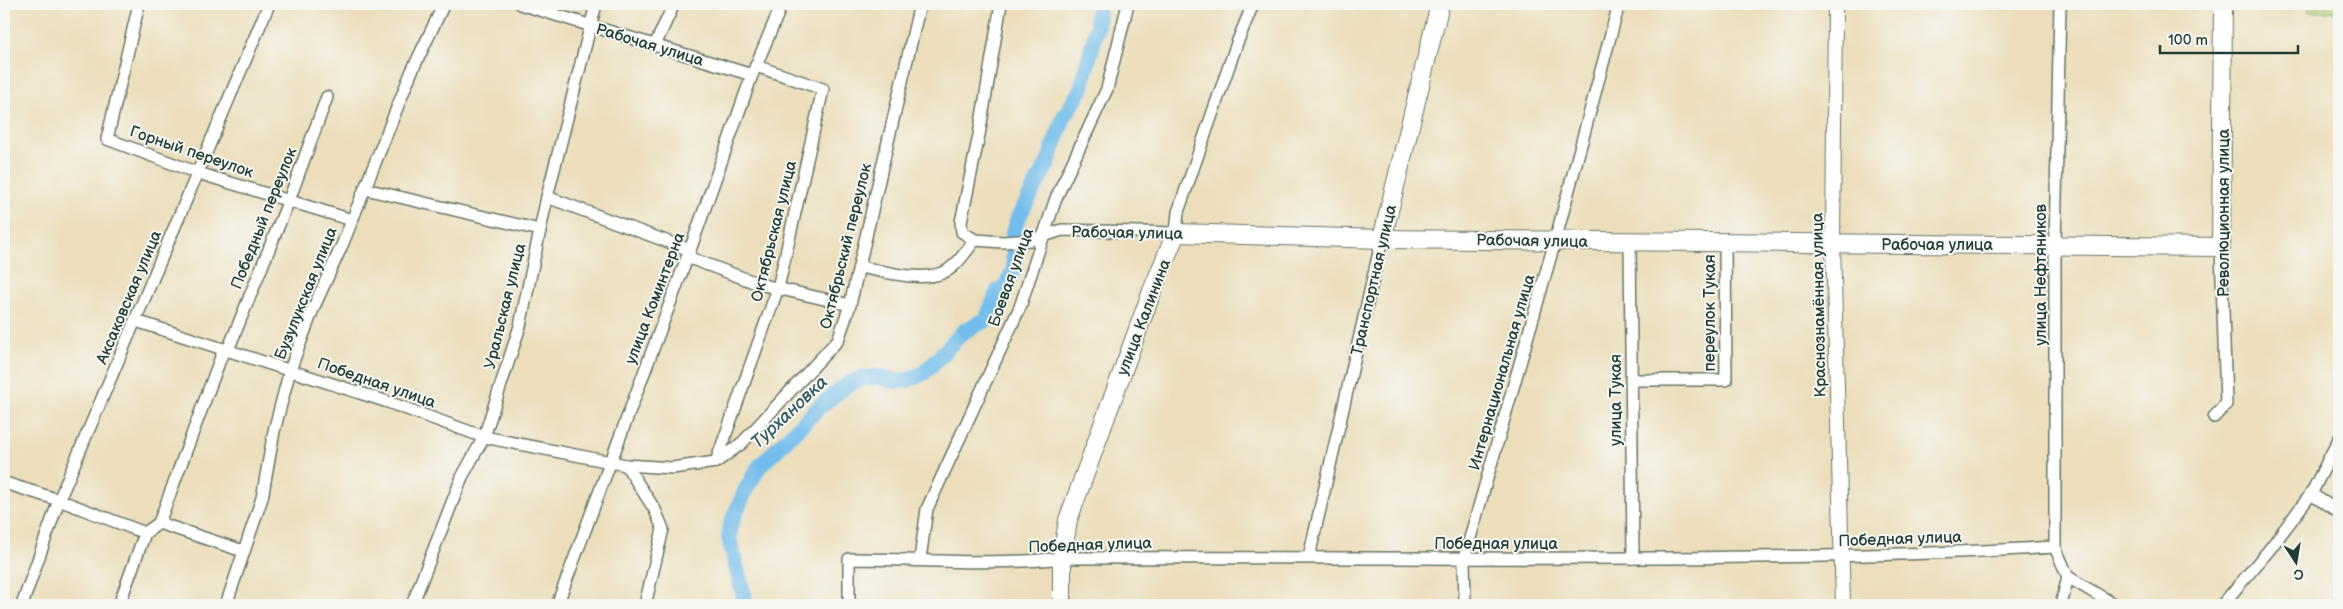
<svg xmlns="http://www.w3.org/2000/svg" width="2343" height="609" font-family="'Balsamiq Sans',sans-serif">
  <defs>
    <pattern id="park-tufts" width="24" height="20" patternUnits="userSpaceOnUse" patternTransform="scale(1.25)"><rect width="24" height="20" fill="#abc86f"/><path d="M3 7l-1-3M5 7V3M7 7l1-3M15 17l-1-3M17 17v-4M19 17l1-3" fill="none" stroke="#8ba45c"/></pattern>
  </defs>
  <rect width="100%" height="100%" fill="#f6f6f2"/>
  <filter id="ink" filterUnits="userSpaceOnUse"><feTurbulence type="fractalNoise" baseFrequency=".02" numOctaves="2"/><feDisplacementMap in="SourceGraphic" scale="10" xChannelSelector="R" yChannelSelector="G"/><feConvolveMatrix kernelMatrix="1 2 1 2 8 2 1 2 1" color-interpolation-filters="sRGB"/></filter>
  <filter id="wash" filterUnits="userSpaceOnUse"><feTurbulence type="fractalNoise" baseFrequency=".0096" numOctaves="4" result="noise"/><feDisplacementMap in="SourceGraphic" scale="20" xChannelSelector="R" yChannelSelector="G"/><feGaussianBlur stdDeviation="1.12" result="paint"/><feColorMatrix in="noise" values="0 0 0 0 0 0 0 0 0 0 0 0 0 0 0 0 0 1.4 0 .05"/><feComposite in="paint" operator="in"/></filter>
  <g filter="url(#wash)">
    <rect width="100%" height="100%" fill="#ecdebb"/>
    <!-- park -->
    <polygon fill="url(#park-tufts)" stroke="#658252" points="2308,4 2339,4 2339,12 2309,12"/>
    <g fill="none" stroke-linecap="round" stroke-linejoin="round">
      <!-- river -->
      <polyline stroke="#72bdeb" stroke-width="16" points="746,605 729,538 731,524 746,489 759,467 820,406 848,384 863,378 879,377 895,381 908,380 924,373 964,331 986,320 998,291 1006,286 1014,269 1013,233 1018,218 1048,163 1064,117 1081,90 1097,27 1098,4"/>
    </g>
  </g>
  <g filter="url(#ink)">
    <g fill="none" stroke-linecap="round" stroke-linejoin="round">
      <defs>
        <g id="minor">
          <polyline points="139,4 107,139 198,173 352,220"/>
          <polyline points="520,4 752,75"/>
          <polyline points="1001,4 979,135 961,222 962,232 975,240 1003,242 1031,240 1062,230 1176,233 1178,212 1237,43 1253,4"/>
          <polyline points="2060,4 2055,245 2055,547 2068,577 2115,605"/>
          <polyline points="655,45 674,4"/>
          <polyline points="365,189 540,230"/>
          <polyline points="547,197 690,250"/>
          <polyline points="1630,241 1633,558"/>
          <polyline points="687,257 759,284 850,305"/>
          <path d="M860,267C884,271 918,282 942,273C956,268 966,251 975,240"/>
          <polyline points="136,321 385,401 484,437 626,465 672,468 716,462 742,443 838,340 850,305 920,4"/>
          <polyline points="228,350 289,200 327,97"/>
          <polyline points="1631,380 1726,380 1725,242"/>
          <polyline points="2214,417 2226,404 2221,247"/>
          <polyline points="716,462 778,288 823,89 756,66"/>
          <polyline points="626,465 655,510 663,529 645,605"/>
          <polyline points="5,483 59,500 145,533 159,523 243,551"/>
          <polyline points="2311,494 2339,512"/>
          <polyline points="159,523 224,349"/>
          <polyline points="1309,557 1382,239"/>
          <polyline points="920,559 927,509 1020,307 1056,198 1107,89 1128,4"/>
          <polyline points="22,605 59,500 269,4"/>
          <polyline points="119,605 145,533"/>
          <polyline points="226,605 262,498 274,431 290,370 313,309 343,243 411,73 444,4"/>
          <polyline points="412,605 462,477 484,437 520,326 547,197 596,4"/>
          <polyline points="557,605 690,250 752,75 782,4"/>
          <path d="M849,605V559C920,559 991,566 1062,558C1265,557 1468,559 1671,558C1799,557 1927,555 2055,547"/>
          <polyline points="1465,605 1464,559 1555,241 1619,4"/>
          <polyline points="2061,605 2068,577"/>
          <polyline points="2222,605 2269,550 2311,494 2339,439"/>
        </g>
        <polyline id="tertiary" points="1835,4 1833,244 1843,605"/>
        <g id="primary">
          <polyline points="1382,239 1440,4"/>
          <polyline points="1062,605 1062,558 1068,520 1152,291 1176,233 1382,239 2221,247 2223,4"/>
        </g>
      </defs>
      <!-- minor casing -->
      <use href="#minor" stroke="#677563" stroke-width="14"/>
      <!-- tertiary casing -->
      <use href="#tertiary" stroke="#677563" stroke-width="16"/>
      <!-- primary casing -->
      <use href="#primary" stroke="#677563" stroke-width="20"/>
      <!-- minor -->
      <use href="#minor" stroke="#fff" stroke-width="11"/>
      <!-- tertiary -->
      <use href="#tertiary" stroke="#fff" stroke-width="14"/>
      <!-- primary -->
      <use href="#primary" stroke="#fff" stroke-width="18"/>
    </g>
  </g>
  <g text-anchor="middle" stroke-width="4" stroke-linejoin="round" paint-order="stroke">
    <!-- street labels -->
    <g font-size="16" fill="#1f3d34" stroke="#f6f6f2">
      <text transform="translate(650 44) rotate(17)" y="6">Рабочая улица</text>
      <text transform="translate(192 151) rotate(19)" y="6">Горный переулок</text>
      <text transform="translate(2223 213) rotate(-90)" y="6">Революционная улица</text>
      <text transform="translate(263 218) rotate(-68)" y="6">Победный переулок</text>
      <text transform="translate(773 231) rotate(-76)" y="6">Октябрьская улица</text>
      <text transform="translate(1127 232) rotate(1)" y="6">Рабочая улица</text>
      <text transform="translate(1532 240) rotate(1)" y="6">Рабочая улица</text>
      <text x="1937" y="250">Рабочая улица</text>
      <text transform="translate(845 246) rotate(-76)" y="6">Октябрьский переулок</text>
      <text transform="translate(2040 275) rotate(-90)" y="6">улица Нефтяников</text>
      <text transform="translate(1010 277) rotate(-70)" y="6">Боевая улица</text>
      <text transform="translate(1373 280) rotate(-77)" y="6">Транспортная улица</text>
      <text transform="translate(305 293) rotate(-68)" y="6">Бузулукская улица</text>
      <text transform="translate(128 297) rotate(-67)" y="6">Аксаковская улица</text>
      <text transform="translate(654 298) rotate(-69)" y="6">улица Коминтерна</text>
      <text transform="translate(1818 305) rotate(-91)" y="6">Краснознамённая улица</text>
      <text transform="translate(504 306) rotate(-76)" y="6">Уральская улица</text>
      <text transform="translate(1709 313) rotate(-90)" y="6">переулок Тукая</text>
      <text transform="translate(1143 317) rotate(-69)" y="6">улица Калинина</text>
      <text transform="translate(1501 372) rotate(-74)" y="6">Интернациональная улица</text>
      <text transform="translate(377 382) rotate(19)" y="6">Победная улица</text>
      <text transform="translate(1615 400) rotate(-90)" y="6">улица Тукая</text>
      <text transform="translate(1900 538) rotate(-2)" y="6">Победная улица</text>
      <text x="1496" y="549">Победная улица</text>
      <text transform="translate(1090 544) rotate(-2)" y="6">Победная улица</text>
    </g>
    <!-- water labels -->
    <g font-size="18" font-style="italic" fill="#345d62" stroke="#f6f6f2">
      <text transform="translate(789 412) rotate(-43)" y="6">Турхановка</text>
    </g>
  </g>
  <!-- margin -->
  <rect width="2343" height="609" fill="none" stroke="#f6f6f2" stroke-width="20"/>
  <!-- north arrow -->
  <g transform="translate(2296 562) rotate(168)" stroke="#f6f6f2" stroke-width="4" paint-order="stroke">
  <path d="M0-4L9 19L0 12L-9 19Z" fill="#1f3d34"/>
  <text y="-8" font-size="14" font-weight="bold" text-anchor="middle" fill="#1f3d34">С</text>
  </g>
  <!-- scale -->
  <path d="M2160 45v8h138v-8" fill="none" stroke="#1f3d34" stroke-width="2.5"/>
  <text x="2168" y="45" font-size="15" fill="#1f3d34" stroke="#f6f6f2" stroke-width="4" paint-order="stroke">100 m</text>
</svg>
